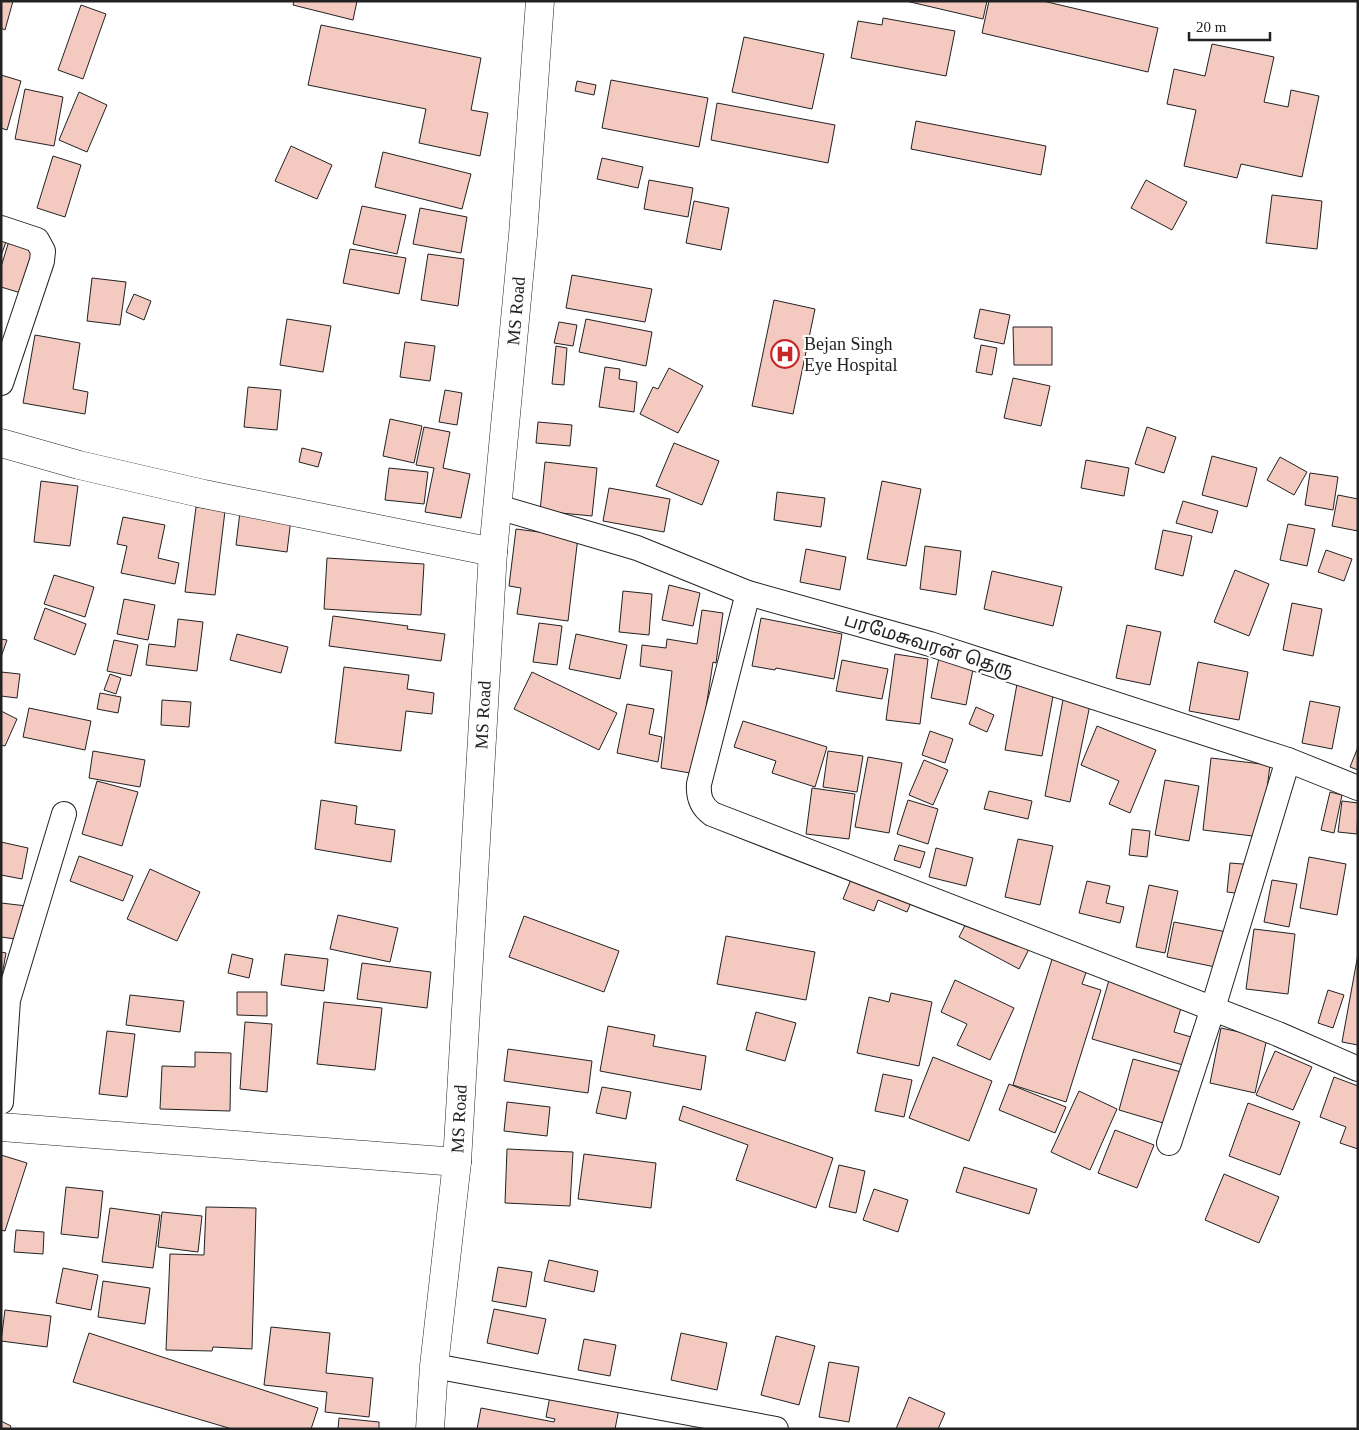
<svg xmlns="http://www.w3.org/2000/svg" width="1359" height="1430" font-family="'Times New Roman','Noto Sans Tamil',serif">
  <rect width="100%" height="100%" fill="#fff"/>
  <!-- building -->
  <g fill="#f3c9c0" stroke="#222">
    <polygon points="1,1 13,1 5,30 1,28"/>
    <polygon points="294,1 357,1 353,20 293,5"/>
    <polygon points="906,1 987,1 983,19"/>
    <polygon points="989,1 1043,1 1158,28 1148,72 982,33"/>
    <polygon points="81,5 106,14 83,79 58,70"/>
    <polygon points="883,18 955,31 946,76 851,58 858,21 882,25"/>
    <polygon points="321,25 481,58 471,110 488,113 480,156 419,143 426,109 308,85"/>
    <polygon points="744,37 824,54 812,109 732,92"/>
    <polygon points="1212,44 1274,57 1264,102 1288,107 1291,90 1319,96 1302,177 1241,164 1237,178 1184,166 1196,110 1167,104 1174,69 1205,76"/>
    <polygon points="1,75 21,81 7,130 1,128"/>
    <polygon points="611,80 708,98 699,147 602,128"/>
    <polygon points="577,81 596,85 594,95 575,91"/>
    <polygon points="25,89 63,97 54,146 15,139"/>
    <polygon points="79,92 107,105 87,152 59,140"/>
    <polygon points="717,103 835,125 828,163 711,140"/>
    <polygon points="916,121 1046,146 1041,175 911,149"/>
    <polygon points="291,146 332,165 317,199 275,181"/>
    <polygon points="383,152 471,174 462,209 375,187"/>
    <polygon points="53,156 81,165 65,217 37,208"/>
    <polygon points="602,158 643,167 638,188 597,179"/>
    <polygon points="649,180 693,188 688,217 644,209"/>
    <polygon points="1146,180 1187,202 1172,230 1131,208"/>
    <polygon points="1272,195 1322,201 1317,249 1266,243"/>
    <polygon points="694,201 729,208 721,250 686,243"/>
    <polygon points="362,206 406,215 397,254 353,244"/>
    <polygon points="420,208 467,217 461,253 413,244"/>
    <polygon points="1,221 12,225 1,256"/>
    <polygon points="12,231 48,242 31,296 1,287 1,267"/>
    <polygon points="350,249 406,258 399,294 343,283"/>
    <polygon points="428,254 464,259 458,306 421,300"/>
    <polygon points="572,275 652,289 645,322 566,308"/>
    <polygon points="92,278 126,282 120,325 87,321"/>
    <polygon points="134,294 151,301 144,320 126,312"/>
    <polygon points="774,300 815,309 793,414 752,406"/>
    <polygon points="980,309 1010,315 1004,344 974,338"/>
    <polygon points="287,319 331,326 323,372 280,365"/>
    <polygon points="586,319 652,332 646,366 579,352"/>
    <polygon points="559,322 577,325 573,346 554,343"/>
    <polygon points="1013,327 1052,327 1052,365 1014,365"/>
    <polygon points="35,335 80,343 73,389 88,392 85,414 23,403"/>
    <polygon points="405,342 435,346 430,381 400,377"/>
    <polygon points="981,345 997,348 992,375 976,372"/>
    <polygon points="556,346 567,348 564,385 552,384"/>
    <polygon points="605,367 620,369 619,379 637,382 634,412 599,407"/>
    <polygon points="669,368 703,386 678,433 640,414 653,387 658,389"/>
    <polygon points="1013,378 1050,386 1041,426 1004,418"/>
    <polygon points="248,387 281,390 277,430 244,427"/>
    <polygon points="445,390 462,393 457,425 439,422"/>
    <polygon points="390,419 422,426 414,463 383,456"/>
    <polygon points="538,422 572,425 570,446 536,443"/>
    <polygon points="424,427 450,432 443,468 470,474 461,518 425,512 434,468 416,465"/>
    <polygon points="1147,427 1176,437 1164,473 1135,464"/>
    <polygon points="674,443 719,461 702,505 656,486"/>
    <polygon points="302,448 322,453 318,467 299,462"/>
    <polygon points="1212,456 1257,468 1247,507 1202,495"/>
    <polygon points="1280,457 1307,472 1294,495 1267,480"/>
    <polygon points="1086,460 1129,468 1124,496 1081,488"/>
    <polygon points="545,462 597,468 592,516 540,511"/>
    <polygon points="389,468 428,472 424,504 385,500"/>
    <polygon points="1310,473 1338,477 1333,510 1305,505"/>
    <polygon points="41,481 78,486 70,546 34,542"/>
    <polygon points="882,481 921,489 906,566 867,559"/>
    <polygon points="609,488 670,499 664,532 603,521"/>
    <polygon points="777,492 825,498 821,527 774,520"/>
    <polygon points="1338,495 1358,499 1358,531 1332,526"/>
    <polygon points="1183,501 1218,511 1212,533 1176,523"/>
    <polygon points="196,507 225,511 215,595 185,592"/>
    <polygon points="240,512 291,519 287,552 236,545"/>
    <polygon points="123,517 165,525 158,558 179,563 175,584 121,573 127,546 117,544"/>
    <polygon points="1288,524 1315,529 1307,566 1280,560"/>
    <polygon points="516,529 578,537 568,621 517,614 521,588 509,586"/>
    <polygon points="1163,530 1192,536 1183,576 1155,569"/>
    <polygon points="925,546 961,551 956,595 920,589"/>
    <polygon points="806,549 846,557 840,590 800,582"/>
    <polygon points="1326,550 1352,559 1344,581 1318,572"/>
    <polygon points="327,558 424,564 421,615 324,609"/>
    <polygon points="1235,570 1269,584 1249,636 1214,622"/>
    <polygon points="992,571 1062,587 1053,626 984,609"/>
    <polygon points="54,575 94,587 85,617 44,604"/>
    <polygon points="669,585 700,593 693,626 662,620"/>
    <polygon points="623,591 652,594 649,635 619,632"/>
    <polygon points="124,599 155,605 148,640 117,634"/>
    <polygon points="1292,603 1322,609 1313,656 1283,650"/>
    <polygon points="45,608 86,624 75,655 34,639"/>
    <polygon points="702,610 723,613 716,663 713,662 696,774 661,768 672,671 640,666 642,645 666,648 667,639 697,644"/>
    <polygon points="333,616 408,626 407,629 445,634 441,661 329,646"/>
    <polygon points="761,618 842,634 834,679 776,668 775,670 752,666"/>
    <polygon points="178,619 203,622 197,671 146,665 149,644 175,647"/>
    <polygon points="539,623 562,626 557,665 533,662"/>
    <polygon points="1127,625 1161,632 1150,685 1116,678"/>
    <polygon points="237,634 288,647 281,673 230,660"/>
    <polygon points="576,634 627,645 620,679 569,669"/>
    <polygon points="1,639 7,640 1,657"/>
    <polygon points="114,640 138,645 131,676 107,671"/>
    <polygon points="942,642 977,649 966,705 931,698"/>
    <polygon points="895,654 928,659 920,724 886,720"/>
    <polygon points="842,660 888,669 882,699 836,691"/>
    <polygon points="1198,662 1248,672 1239,720 1189,711"/>
    <polygon points="344,667 409,675 407,689 434,693 432,714 406,711 401,751 335,743"/>
    <polygon points="1,672 20,674 17,698 1,696"/>
    <polygon points="532,672 617,713 599,750 514,709"/>
    <polygon points="110,674 121,678 116,694 104,690"/>
    <polygon points="1017,684 1054,691 1042,756 1005,750"/>
    <polygon points="1065,689 1092,695 1070,802 1045,796"/>
    <polygon points="100,693 121,697 118,713 97,709"/>
    <polygon points="162,700 191,702 189,727 161,725"/>
    <polygon points="1310,701 1340,707 1332,749 1302,743"/>
    <polygon points="627,704 654,709 649,734 662,737 658,762 617,753"/>
    <polygon points="976,707 994,715 987,732 969,724"/>
    <polygon points="29,708 91,721 85,750 23,737"/>
    <polygon points="1,711 17,719 5,746 1,745"/>
    <polygon points="743,721 827,747 815,787 772,773 776,761 734,747"/>
    <polygon points="1097,726 1156,750 1130,813 1109,804 1119,781 1081,765"/>
    <polygon points="930,731 953,739 945,763 922,755"/>
    <polygon points="1358,747 1358,770 1350,767"/>
    <polygon points="93,751 145,760 140,787 89,778"/>
    <polygon points="828,751 863,756 857,792 823,787"/>
    <polygon points="868,757 902,763 889,833 855,827"/>
    <polygon points="1211,758 1270,765 1261,837 1203,830"/>
    <polygon points="924,760 948,770 933,805 909,795"/>
    <polygon points="1165,780 1199,786 1189,841 1155,835"/>
    <polygon points="97,781 138,792 122,846 82,834"/>
    <polygon points="812,788 855,794 849,839 806,834"/>
    <polygon points="989,791 1032,801 1028,819 984,809"/>
    <polygon points="1330,792 1342,795 1334,833 1321,830"/>
    <polygon points="321,800 357,806 355,824 395,830 391,862 315,849"/>
    <polygon points="908,800 938,809 928,844 897,834"/>
    <polygon points="1342,801 1358,803 1357,834 1338,832"/>
    <polygon points="1132,829 1150,831 1147,857 1129,855"/>
    <polygon points="1018,839 1053,846 1040,905 1005,897"/>
    <polygon points="1,842 28,848 22,879 1,875"/>
    <polygon points="899,845 925,852 920,868 894,860"/>
    <polygon points="936,848 973,858 966,886 929,877"/>
    <polygon points="79,856 133,876 123,901 70,881"/>
    <polygon points="1309,857 1346,864 1337,915 1300,908"/>
    <polygon points="858,862 918,886 907,912 878,900 874,911 843,899"/>
    <polygon points="1230,863 1255,865 1251,895 1227,892"/>
    <polygon points="150,869 200,892 177,941 127,919"/>
    <polygon points="1272,880 1297,884 1289,927 1264,922"/>
    <polygon points="1087,881 1110,886 1106,903 1124,907 1120,923 1079,913"/>
    <polygon points="1149,885 1178,891 1165,953 1136,947"/>
    <polygon points="1,903 27,906 23,940 1,937"/>
    <polygon points="975,906 1035,937 1019,969 959,937"/>
    <polygon points="338,915 398,928 390,962 330,949"/>
    <polygon points="524,916 619,951 604,992 509,957"/>
    <polygon points="1174,922 1227,932 1220,968 1167,957"/>
    <polygon points="1254,929 1295,934 1288,994 1246,989"/>
    <polygon points="726,936 815,952 806,1000 717,984"/>
    <polygon points="1,952 6,953 1,981"/>
    <polygon points="1054,953 1089,964 1082,984 1101,990 1066,1102 1013,1085"/>
    <polygon points="232,954 253,959 249,978 228,973"/>
    <polygon points="285,954 328,959 324,991 281,985"/>
    <polygon points="1358,954 1358,1045 1342,1042"/>
    <polygon points="362,963 431,972 427,1008 357,999"/>
    <polygon points="955,980 1014,1008 990,1060 957,1045 967,1024 941,1012"/>
    <polygon points="1109,980 1183,1001 1174,1032 1198,1039 1190,1067 1092,1039"/>
    <polygon points="1328,990 1344,995 1333,1028 1318,1023"/>
    <polygon points="237,992 267,992 267,1016 237,1015"/>
    <polygon points="891,993 932,1002 919,1066 857,1053 869,997 889,1002"/>
    <polygon points="130,995 184,1001 180,1032 126,1025"/>
    <polygon points="324,1002 382,1008 375,1070 317,1064"/>
    <polygon points="756,1012 796,1023 785,1061 746,1050"/>
    <polygon points="245,1022 272,1024 267,1092 240,1089"/>
    <polygon points="608,1026 655,1035 653,1046 706,1056 701,1090 600,1071"/>
    <polygon points="1221,1028 1267,1038 1255,1093 1210,1083"/>
    <polygon points="107,1031 135,1034 127,1097 99,1094"/>
    <polygon points="508,1049 592,1061 588,1093 504,1081"/>
    <polygon points="1275,1051 1312,1067 1293,1110 1256,1095"/>
    <polygon points="195,1052 231,1053 230,1111 160,1109 162,1066 195,1067"/>
    <polygon points="933,1057 992,1081 969,1141 909,1118"/>
    <polygon points="1133,1059 1185,1073 1170,1125 1119,1110"/>
    <polygon points="883,1074 912,1080 904,1117 875,1111"/>
    <polygon points="1334,1077 1358,1086 1358,1149 1340,1143 1346,1127 1320,1117"/>
    <polygon points="1009,1084 1066,1107 1055,1133 999,1110"/>
    <polygon points="602,1087 631,1092 626,1119 596,1113"/>
    <polygon points="1079,1091 1117,1109 1090,1170 1051,1152"/>
    <polygon points="507,1102 550,1107 547,1136 504,1131"/>
    <polygon points="1248,1103 1300,1122 1280,1175 1229,1156"/>
    <polygon points="683,1106 833,1158 816,1208 736,1180 748,1145 679,1120"/>
    <polygon points="1115,1130 1154,1145 1137,1188 1098,1173"/>
    <polygon points="507,1149 573,1152 570,1206 505,1203"/>
    <polygon points="584,1154 656,1163 651,1208 578,1199"/>
    <polygon points="1,1155 27,1163 5,1231 1,1230"/>
    <polygon points="839,1165 865,1171 856,1213 829,1207"/>
    <polygon points="964,1167 1037,1189 1029,1214 956,1192"/>
    <polygon points="1224,1174 1279,1197 1259,1243 1205,1220"/>
    <polygon points="66,1187 103,1191 98,1238 61,1234"/>
    <polygon points="874,1189 908,1200 898,1232 863,1220"/>
    <polygon points="206,1207 256,1208 252,1349 213,1347 212,1351 166,1350 170,1254 204,1255"/>
    <polygon points="110,1208 160,1215 153,1268 102,1262"/>
    <polygon points="162,1212 202,1216 198,1252 158,1247"/>
    <polygon points="16,1230 44,1232 43,1254 14,1252"/>
    <polygon points="549,1260 598,1271 594,1292 544,1281"/>
    <polygon points="498,1267 532,1272 526,1307 492,1301"/>
    <polygon points="63,1268 98,1275 91,1310 56,1303"/>
    <polygon points="103,1281 150,1288 145,1324 98,1317"/>
    <polygon points="494,1309 546,1319 538,1354 487,1343"/>
    <polygon points="5,1310 51,1316 47,1347 1,1341"/>
    <polygon points="271,1327 330,1333 326,1373 373,1378 369,1417 325,1412 327,1392 264,1385"/>
    <polygon points="89,1333 318,1408 311,1429 232,1429 73,1382"/>
    <polygon points="681,1333 727,1343 717,1390 671,1380"/>
    <polygon points="776,1336 815,1346 799,1405 761,1395"/>
    <polygon points="584,1339 616,1345 610,1376 578,1370"/>
    <polygon points="829,1362 859,1367 849,1422 819,1417"/>
    <polygon points="551,1391 620,1404 615,1429 477,1429 481,1408 554,1422 555,1419 546,1417"/>
    <polygon points="909,1397 945,1413 938,1429 896,1429"/>
    <polygon points="339,1418 379,1422 379,1429 338,1429"/>
    <polygon points="1,1421 11,1426 10,1429 1,1429"/>
  </g>
  <g fill="none" stroke-linecap="round" stroke-linejoin="round">
    <defs>
      <g id="minor">
        <polyline points="1,228 37,240 43,251 42,261 1,383"/>
        <polyline points="498,507 637,548 748,593 930,644 1288,760 1358,788"/>
        <path d="M748,593L699,784C698,797 701,806 712,814L1278,1034L1358,1069"/>
        <polyline points="1,1102 8,1000 64,814"/>
        <polyline points="1169,1143 1213,1008 1288,760"/>
        <polyline points="434,1366 776,1429"/>
      </g>
      <g id="tertiary">
        <polyline points="1,443 79,465 204,494 493,552"/>
        <polyline points="1,1127 457,1162"/>
      </g>
      <polyline id="trunk" points="430,1429 434,1366 457,1162 493,552 523,235 540,1"/>
    </defs>
    <!-- minor casing -->
    <use href="#minor" stroke="#222" stroke-width="26"/>
    <!-- tertiary casing -->
    <use href="#tertiary" stroke="#222" stroke-width="29"/>
    <!-- trunk casing -->
    <use href="#trunk" stroke="#222" stroke-width="29"/>
    <!-- minor -->
    <use href="#minor" stroke="#fff" stroke-width="24"/>
    <!-- tertiary -->
    <use href="#tertiary" stroke="#fff" stroke-width="28"/>
    <!-- trunk -->
    <use href="#trunk" stroke="#fff" stroke-width="28"/>
  </g>
  <!-- icons -->
  <defs>
    <symbol id="hospital-ring" viewBox="-11 -11 22 22"><circle r="9.5" fill="#fff" stroke="#c62828" stroke-width="1.5"/><path d="M-5-5h3v3.5h4V-5h3V5h-3V1.5h-4V5h-3Z" fill="#c62828"/></symbol>
  </defs>
  <g fill-rule="evenodd">
    <use href="#hospital-ring" x="769" y="338" width="32" height="32"/>
  </g>
  <g text-anchor="middle" stroke-width="4" stroke-linejoin="round" paint-order="stroke">
    <!-- street labels -->
    <g font-size="18" fill="#222" stroke="#fff">
      <text transform="translate(516 311) rotate(-85)" y="6">MS Road</text>
      <text transform="translate(929 645) rotate(17)" y="6">பரமேசுவரன் தெரு</text>
      <text transform="translate(483 715) rotate(-87)" y="6">MS Road</text>
      <text transform="translate(459 1119) rotate(-87)" y="6">MS Road</text>
    </g>
    <!-- poi labels -->
    <g font-size="18" fill="#222" stroke="#fff" text-anchor="start">
      <text x="804" y="350">Bejan Singh<tspan x="804" dy="21">Eye Hospital</tspan></text>
    </g>
  </g>
  <!-- border -->
  <rect width="1359" height="1430" fill="none" stroke="#222222" stroke-width="5"/>
  <!-- scale -->
  <path d="M1189 32v8h81v-8" fill="none" stroke="#222222" stroke-width="2.5"/>
  <text x="1196" y="32" font-size="15" fill="#222222" stroke="#ffffff" stroke-width="4" paint-order="stroke">20 m</text>
</svg>
